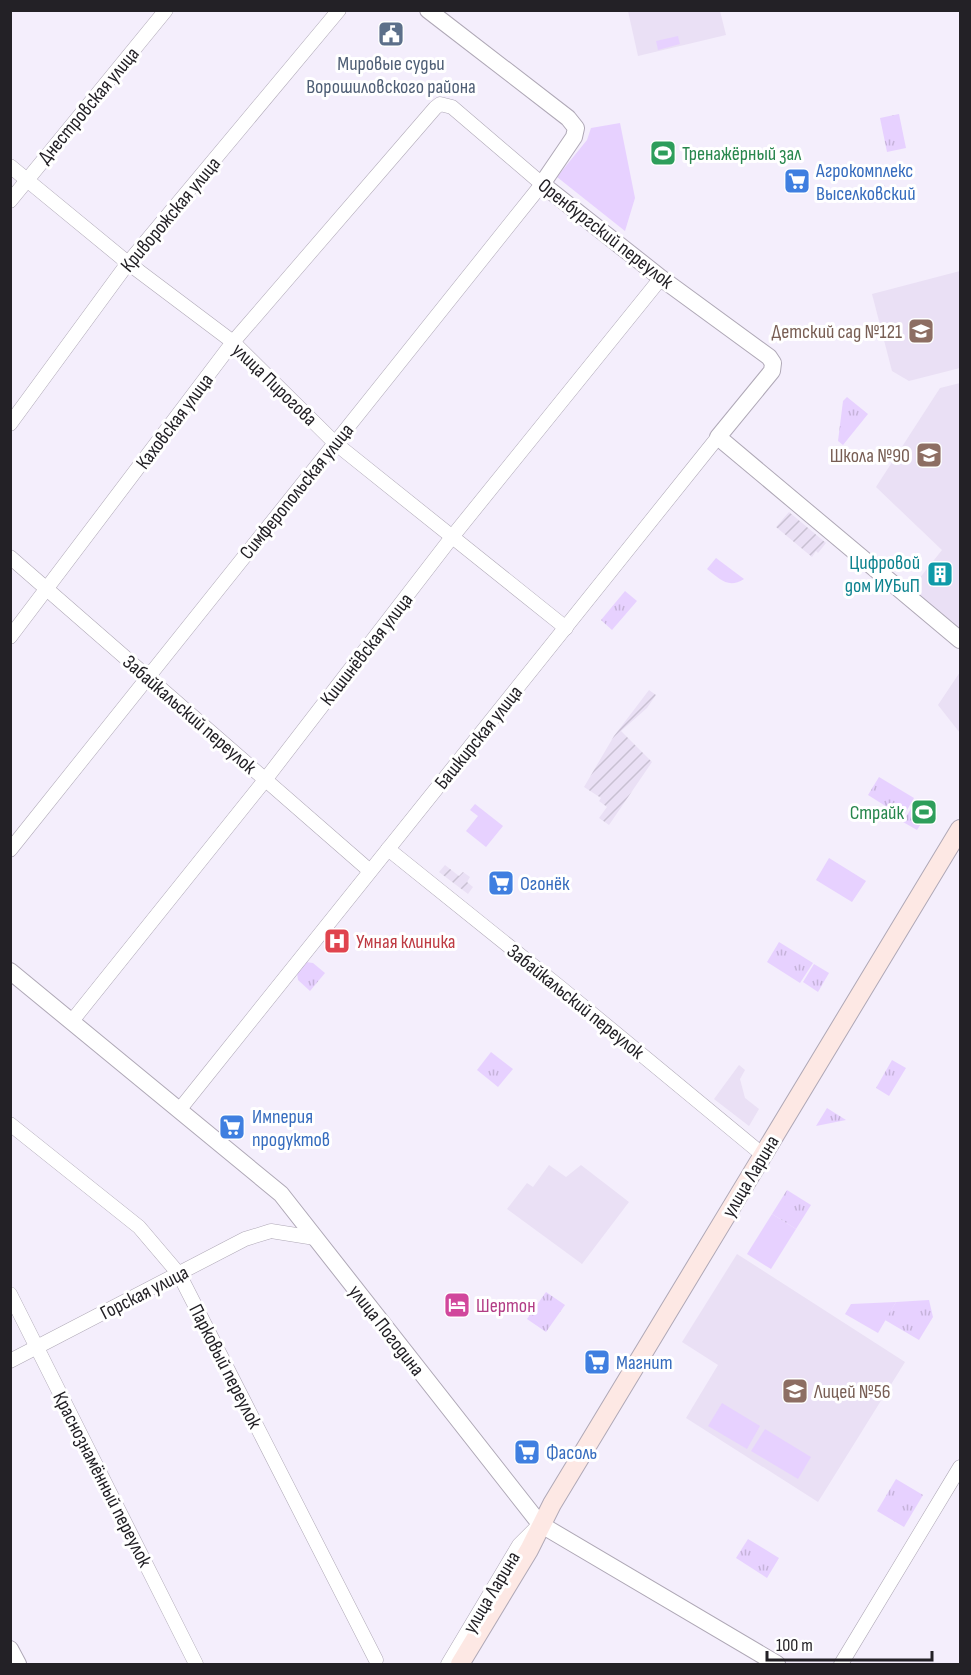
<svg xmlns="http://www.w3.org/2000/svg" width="971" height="1675" font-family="'Sofia Sans Condensed',sans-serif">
  <defs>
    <pattern id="industrial-furrows" width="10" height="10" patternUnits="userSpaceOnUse" patternTransform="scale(1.5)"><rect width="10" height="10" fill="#eae0f5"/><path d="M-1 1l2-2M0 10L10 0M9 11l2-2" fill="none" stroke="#c8c0d2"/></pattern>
    <pattern id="park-tufts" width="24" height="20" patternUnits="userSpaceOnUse" patternTransform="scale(1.5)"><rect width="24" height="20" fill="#e7d1ff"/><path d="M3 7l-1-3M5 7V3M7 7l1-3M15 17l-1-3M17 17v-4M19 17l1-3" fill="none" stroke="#c6b3da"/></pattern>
  </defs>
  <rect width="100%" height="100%" fill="#f4eefc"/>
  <!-- built -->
  <g fill="#eae0f5">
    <polygon points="628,11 720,11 726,35 638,56"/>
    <polygon points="885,185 887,195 870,199 867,189"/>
    <polygon points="960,271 960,368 909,381 892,371 872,294"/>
    <polygon points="960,383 960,632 911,589 942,550 876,487 940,388"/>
    <polygon points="960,672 960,733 938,705"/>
    <polygon points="739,1065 745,1070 740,1079 745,1098 759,1109 749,1126 714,1099"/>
    <polygon points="549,1165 566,1177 581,1165 629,1202 582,1264 507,1209 527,1183 533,1187"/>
    <polygon points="737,1254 905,1362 818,1502 686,1418 718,1365 682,1342"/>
  </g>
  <!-- industrial -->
  <g fill="url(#industrial-furrows)">
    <polygon points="789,512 826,543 818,553 816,551 812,557 776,527"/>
    <polygon points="649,690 656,695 647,708 621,731 652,762 609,825 599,818 607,807 599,801 601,798 584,787 614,736"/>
    <polygon points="445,865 459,876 463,872 470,877 467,882 473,887 468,894 439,872"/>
  </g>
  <!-- grass -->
  <g fill="#e7d1ff">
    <polygon points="678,36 680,44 658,50 656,41"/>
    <polygon points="620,123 635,198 625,231 557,177 587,140 591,128"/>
    <path d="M716,558L744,579C728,589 720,579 707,569Z"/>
    <polygon points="475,804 503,826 486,847 466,831 478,816 470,810"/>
    <polygon points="829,858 866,881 852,902 816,880"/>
    <polygon points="772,1214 796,1229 771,1269 747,1254"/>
    <polygon points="896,1302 878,1333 845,1314 851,1304"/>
    <polygon points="722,1403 760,1426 747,1449 708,1426"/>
    <polygon points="765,1429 811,1457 798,1479 751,1451"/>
  </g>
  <!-- park -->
  <g fill="url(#park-tufts)">
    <polygon points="899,114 906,148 887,152 880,118"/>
    <polygon points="847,397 868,414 843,445 838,441 843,401"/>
    <polygon points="625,591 637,601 612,630 601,620"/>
    <polygon points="879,777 914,798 903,817 868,795"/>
    <polygon points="912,807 926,816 917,830 903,822"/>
    <polygon points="779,942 813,963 800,983 767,962"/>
    <polygon points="306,962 313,963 325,973 310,991 298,980 297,973"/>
    <polygon points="814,964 829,973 818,992 803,982"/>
    <polygon points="491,1052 513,1069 498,1087 477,1070"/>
    <polygon points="892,1060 906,1068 889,1096 876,1088"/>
    <polygon points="827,1108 846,1120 816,1126"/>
    <polygon points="787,1190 811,1205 796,1229 772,1214"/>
    <polygon points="546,1292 565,1305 546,1332 527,1319"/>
    <polygon points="929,1300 933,1317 919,1340 885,1320 896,1302"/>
    <polygon points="896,1479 923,1495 904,1527 877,1511"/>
    <polygon points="748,1539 779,1558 767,1578 736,1558"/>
  </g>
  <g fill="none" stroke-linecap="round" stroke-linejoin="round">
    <defs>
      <g id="minor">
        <polyline points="10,166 128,263 233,342 335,443 566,628"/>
        <polyline points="10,201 166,10"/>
        <polyline points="10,424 128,263 339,10"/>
        <polyline points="10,557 370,871"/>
        <polyline points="10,637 233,342 435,108 440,104 452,107 542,184 10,850"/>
        <polyline points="388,849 561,988 763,1155"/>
        <polyline points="72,1021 265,780 452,537 661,278"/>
        <polyline points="180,1109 718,437"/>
        <polyline points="10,1124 139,1227 179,1274 376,1660"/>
        <polyline points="10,1294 196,1664"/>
        <polyline points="10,1361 245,1239 271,1231 315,1238"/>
        <polyline points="448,1664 519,1545 536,1528"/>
        <polyline points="841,1664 960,1467"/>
      </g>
      <g id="tertiary">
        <polyline points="428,10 568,118 576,128 574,137 542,184 661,278 769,357 773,363 772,371 718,437 960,640"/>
        <polyline points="10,971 281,1194 540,1524 777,1664"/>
        <polyline points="10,1649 18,1664"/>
      </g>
      <polyline id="secondary" points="460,1664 529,1550 552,1504 960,829"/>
    </defs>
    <!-- minor casing -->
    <use href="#minor" stroke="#afa8b6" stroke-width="15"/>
    <!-- tertiary casing -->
    <use href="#tertiary" stroke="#afa8b6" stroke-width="18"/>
    <!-- secondary casing -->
    <use href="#secondary" stroke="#afa8b6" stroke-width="20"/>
    <!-- minor -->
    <use href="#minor" stroke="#fff" stroke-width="14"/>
    <!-- tertiary -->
    <use href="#tertiary" stroke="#fff" stroke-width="16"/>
    <!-- secondary -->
    <use href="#secondary" stroke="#fde8e4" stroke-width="18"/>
  </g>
  <!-- icons -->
  <defs>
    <symbol id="civic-square" viewBox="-11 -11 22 22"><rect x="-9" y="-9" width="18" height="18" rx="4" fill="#5c6f8a" stroke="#fff"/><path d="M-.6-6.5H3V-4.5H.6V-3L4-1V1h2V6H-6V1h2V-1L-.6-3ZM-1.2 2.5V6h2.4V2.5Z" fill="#fff"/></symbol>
    <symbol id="stadium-square" viewBox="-11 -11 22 22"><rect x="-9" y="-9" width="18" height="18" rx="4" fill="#2e9e5b" stroke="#fff"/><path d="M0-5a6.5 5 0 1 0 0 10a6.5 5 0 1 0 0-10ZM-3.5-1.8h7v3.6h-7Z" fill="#fff"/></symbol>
    <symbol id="supermarket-square" viewBox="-11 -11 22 22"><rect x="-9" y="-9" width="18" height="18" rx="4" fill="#3f7fe0" stroke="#fff"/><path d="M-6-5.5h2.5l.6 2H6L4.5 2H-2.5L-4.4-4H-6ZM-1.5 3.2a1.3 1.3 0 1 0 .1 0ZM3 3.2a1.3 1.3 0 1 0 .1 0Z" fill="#fff"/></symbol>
    <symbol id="school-square" viewBox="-11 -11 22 22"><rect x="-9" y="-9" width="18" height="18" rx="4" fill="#8d6e63" stroke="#fff"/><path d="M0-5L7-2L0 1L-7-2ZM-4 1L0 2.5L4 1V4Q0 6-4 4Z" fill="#fff"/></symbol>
    <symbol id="building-square" viewBox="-11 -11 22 22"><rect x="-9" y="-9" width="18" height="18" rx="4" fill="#0f9aa8" stroke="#fff"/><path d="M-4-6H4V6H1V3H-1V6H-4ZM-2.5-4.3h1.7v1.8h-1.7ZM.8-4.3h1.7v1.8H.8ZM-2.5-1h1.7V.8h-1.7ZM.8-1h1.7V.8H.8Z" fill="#fff"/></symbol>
    <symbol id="hospital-square" viewBox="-11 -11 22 22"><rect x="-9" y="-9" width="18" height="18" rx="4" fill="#e0444e" stroke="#fff"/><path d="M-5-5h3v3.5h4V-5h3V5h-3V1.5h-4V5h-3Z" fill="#fff"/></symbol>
    <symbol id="hotel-square" viewBox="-11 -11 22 22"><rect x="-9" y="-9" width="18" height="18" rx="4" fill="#d1479c" stroke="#fff"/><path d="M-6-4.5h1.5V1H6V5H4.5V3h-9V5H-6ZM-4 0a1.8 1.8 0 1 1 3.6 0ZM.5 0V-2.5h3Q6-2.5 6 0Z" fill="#fff"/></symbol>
  </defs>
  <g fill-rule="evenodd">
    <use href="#civic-square" x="376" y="19" width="30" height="30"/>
    <use href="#stadium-square" x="648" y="138" width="30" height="30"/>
    <use href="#supermarket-square" x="782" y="166" width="30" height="30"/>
    <use href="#school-square" x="906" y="316" width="30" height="30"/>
    <use href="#school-square" x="914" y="440" width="30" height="30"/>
    <use href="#building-square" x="925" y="559" width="30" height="30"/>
    <use href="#stadium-square" x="909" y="797" width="30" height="30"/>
    <use href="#supermarket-square" x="486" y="868" width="30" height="30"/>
    <use href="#hospital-square" x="322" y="926" width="30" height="30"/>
    <use href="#supermarket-square" x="217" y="1112" width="30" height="30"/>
    <use href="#hotel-square" x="442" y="1290" width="30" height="30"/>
    <use href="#supermarket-square" x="582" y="1347" width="30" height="30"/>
    <use href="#school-square" x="780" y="1376" width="30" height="30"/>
    <use href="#supermarket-square" x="512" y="1437" width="30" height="30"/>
  </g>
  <g text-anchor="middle" stroke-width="6" stroke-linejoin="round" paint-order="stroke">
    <!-- service labels -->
    <g font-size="20" fill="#4e5e75" stroke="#fff">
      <text x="391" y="70">Мировые судьи<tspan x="391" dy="23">Ворошиловского района</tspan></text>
    </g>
    <!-- street labels -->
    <g font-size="20" fill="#232126" stroke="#fff">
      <text transform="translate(88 105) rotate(-50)" y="7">Днестровская улица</text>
      <text transform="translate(170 214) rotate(-50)" y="7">Криворожская улица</text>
      <text transform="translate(606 233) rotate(38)" y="7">Оренбургский переулок</text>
      <text transform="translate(275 384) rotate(44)" y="7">улица Пирогова</text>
      <text transform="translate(174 421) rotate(-53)" y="7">Каховская улица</text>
      <text transform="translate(296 491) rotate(-51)" y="7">Симферопольская улица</text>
      <text transform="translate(366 649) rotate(-52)" y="7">Кишинёвская улица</text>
      <text transform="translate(190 714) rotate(41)" y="7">Забайкальский переулок</text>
      <text transform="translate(478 737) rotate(-51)" y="7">Башкирская улица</text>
      <text transform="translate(576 1001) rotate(39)" y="7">Забайкальский переулок</text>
      <text transform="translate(750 1176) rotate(-59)" y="7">улица Ларина</text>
      <text transform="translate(144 1292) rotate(-27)" y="7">Горская улица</text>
      <text transform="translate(387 1330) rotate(52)" y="7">улица Погодина</text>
      <text transform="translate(226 1366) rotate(63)" y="7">Парковый переулок</text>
      <text transform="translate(103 1479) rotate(63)" y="7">Краснознамённый переулок</text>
      <text transform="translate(491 1592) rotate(-59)" y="7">улица Ларина</text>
    </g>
    <!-- leisure labels -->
    <g font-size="20" fill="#27864d" stroke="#fff" text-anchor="start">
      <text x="682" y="160">Тренажёрный зал</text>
      <text x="904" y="819" text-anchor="end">Страйк</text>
    </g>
    <!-- shop labels -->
    <g font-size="20" fill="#366cbe" stroke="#fff" text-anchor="start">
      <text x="816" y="177">Агрокомплекс<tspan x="816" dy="23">Выселковский</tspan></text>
      <text x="520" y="890">Огонёк</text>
      <text x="252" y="1123">Империя<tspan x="252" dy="23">продуктов</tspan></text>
      <text x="616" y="1369">Магнит</text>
      <text x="546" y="1459">Фасоль</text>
    </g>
    <!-- education labels -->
    <g font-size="20" fill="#785e54" stroke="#fff" text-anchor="end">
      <text x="902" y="338">Детский сад №121</text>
      <text x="910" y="462">Школа №90</text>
      <text x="814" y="1398" text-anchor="start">Лицей №56</text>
    </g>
    <!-- culture labels -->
    <g font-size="20" fill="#0d838f" stroke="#fff" text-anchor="end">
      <text x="920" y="569">Цифровой<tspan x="920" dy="23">дом ИУБиП</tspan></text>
    </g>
    <!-- health labels -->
    <g font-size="20" fill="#be3a42" stroke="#fff" text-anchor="start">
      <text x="356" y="948">Умная клиника</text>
    </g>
    <!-- hotel labels -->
    <g font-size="20" fill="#b23c85" stroke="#fff" text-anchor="start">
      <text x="476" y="1312">Шертон</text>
    </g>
  </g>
  <!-- border -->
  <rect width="971" height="1675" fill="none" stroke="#232126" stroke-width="24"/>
  <!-- scale -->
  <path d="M767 1651v9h165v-9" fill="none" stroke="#232126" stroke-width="3"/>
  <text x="776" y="1651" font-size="18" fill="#232126" stroke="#ffffff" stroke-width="4.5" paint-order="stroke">100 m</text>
</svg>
